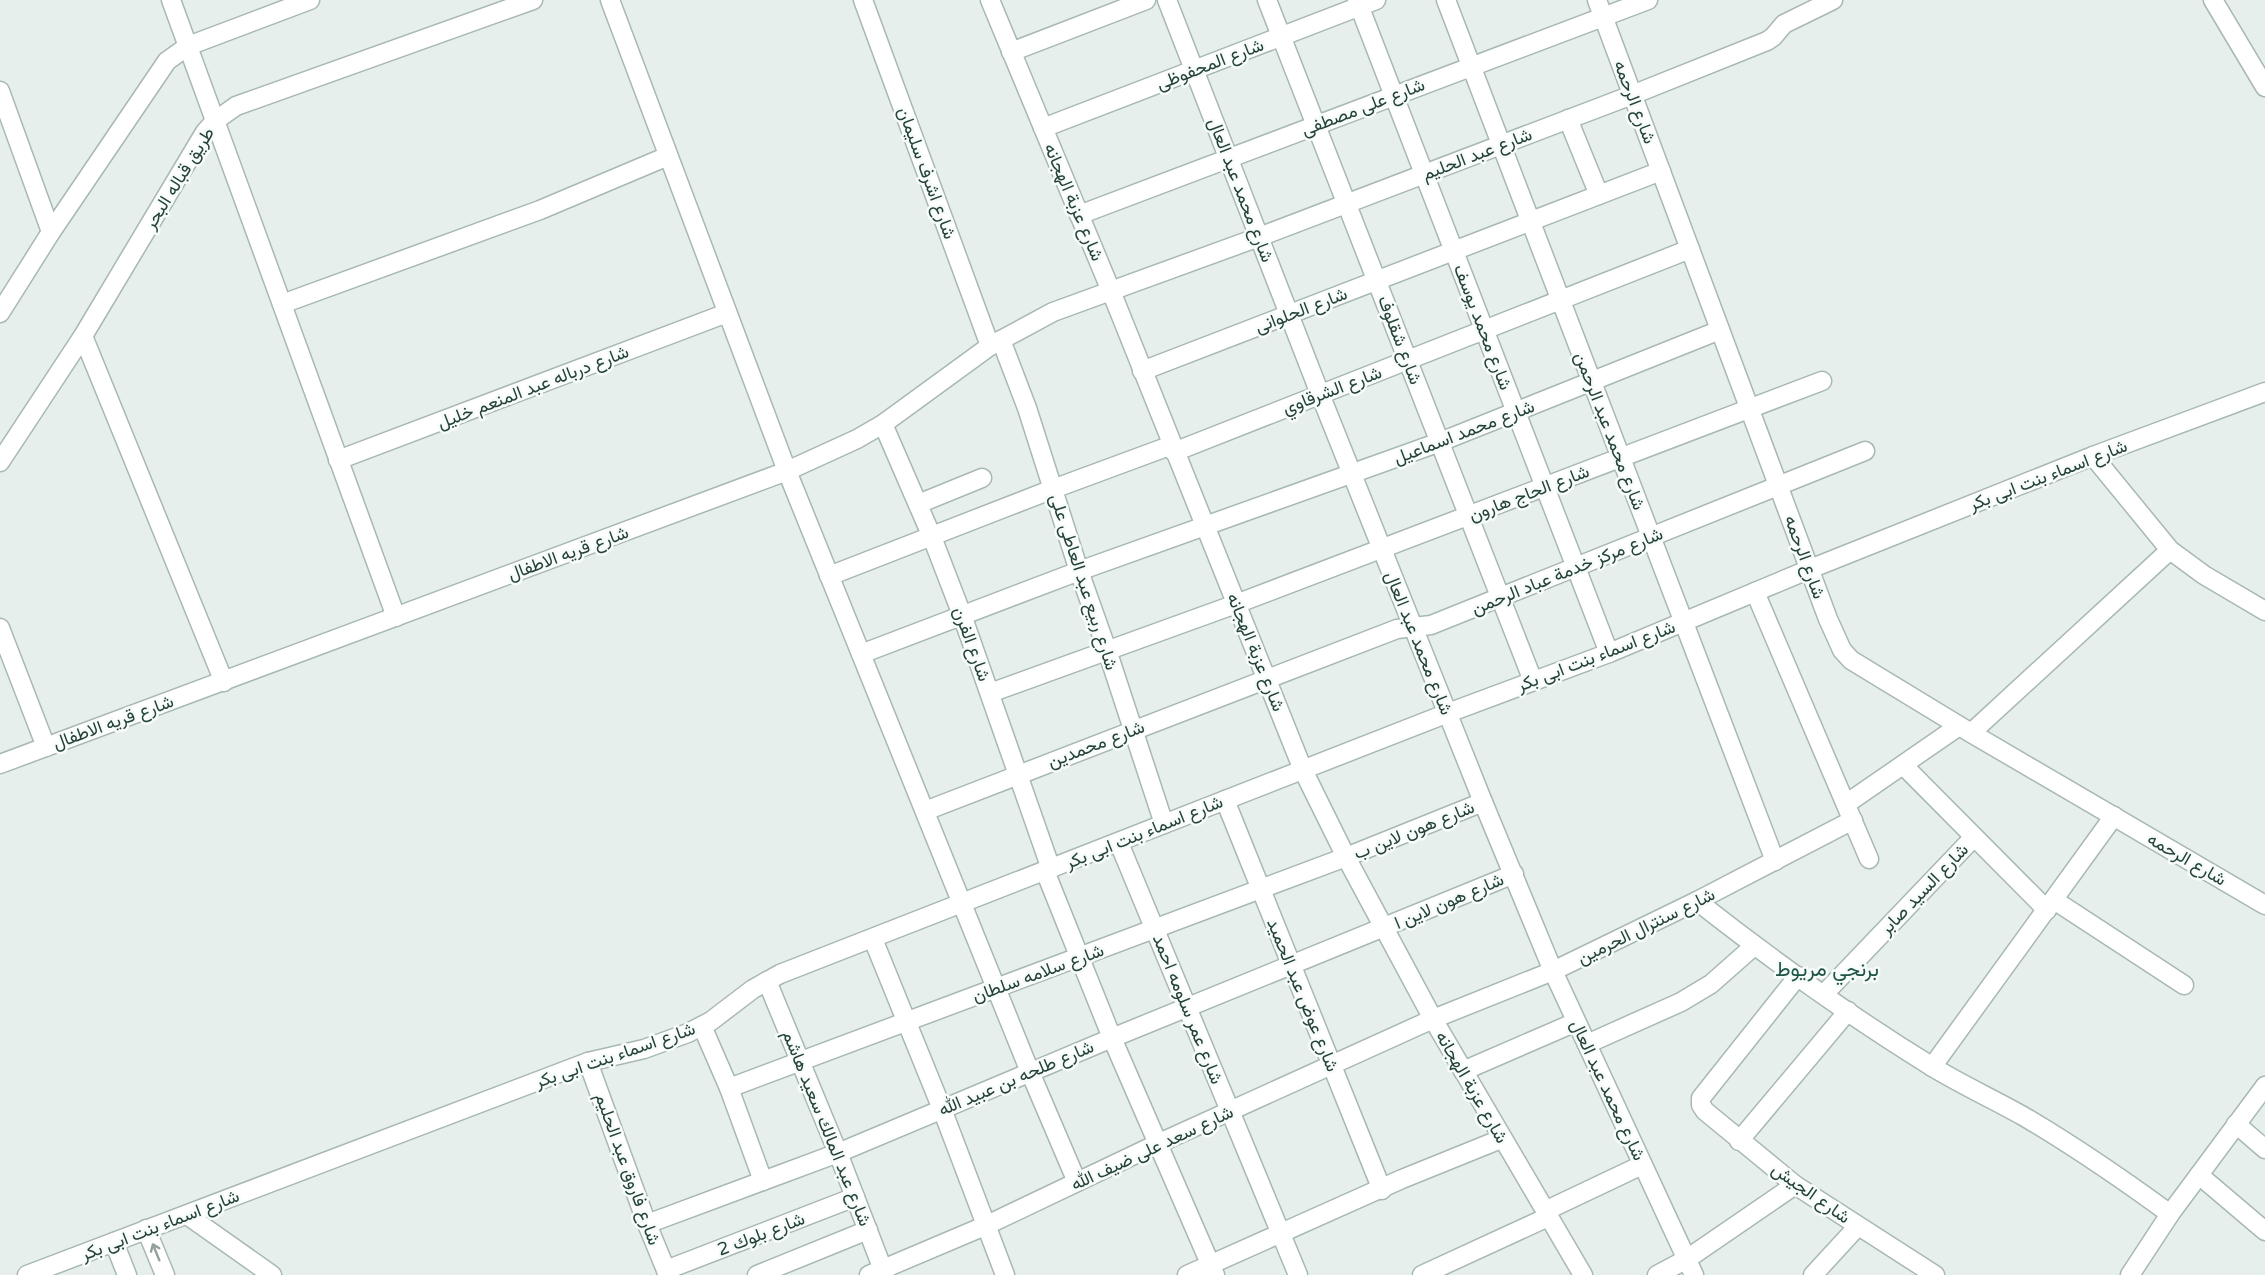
<svg xmlns="http://www.w3.org/2000/svg" width="2265" height="1275" font-family="'Varela Round',Vazirmatn,sans-serif">
  <rect width="100%" height="100%" fill="#e6efeb"/>
  <g fill="none" stroke-linecap="round" stroke-linejoin="round">
    <defs>
      <g id="minor">
        <polyline points="171,0 396,617"/>
        <polyline points="610,0 787,471 1030,1072 1077,1182"/>
        <polyline points="863,0 990,346"/>
        <polyline points="990,0 1111,291 1303,770 1346,857 1433,1019 1583,1275"/>
        <polyline points="1167,0 1320,394 1483,802 1553,971 1694,1275"/>
        <polyline points="1267,0 1533,681"/>
        <polyline points="1357,0 1609,653"/>
        <polyline points="1446,0 1775,861"/>
        <polyline points="1597,0 1828,619 1842,650 1851,660 1971,733 2265,905"/>
        <polyline points="2213,0 2265,87"/>
        <polyline points="1011,52 1146,0"/>
        <polyline points="0,91 51,232"/>
        <polyline points="1568,119 1599,195"/>
        <polyline points="1043,128 1376,0"/>
        <polyline points="1079,215 1648,0"/>
        <polyline points="282,304 540,210 668,156"/>
        <polyline points="0,313 51,232 167,61 188,46 310,0"/>
        <polyline points="83,336 224,682"/>
        <polyline points="1001,340 1027,408 1079,571 1107,650 1164,824"/>
        <polyline points="1142,371 1661,171"/>
        <polyline points="883,424 932,537 962,615 1051,869"/>
        <polyline points="1174,452 1690,249"/>
        <polyline points="2093,456 2170,550 2204,575 2265,611"/>
        <polyline points="338,460 727,313"/>
        <polyline points="0,462 83,336 205,132 215,121 236,106 533,0"/>
        <polyline points="918,504 982,478"/>
        <polyline points="829,576 1053,489 1172,445"/>
        <polyline points="1755,592 1869,859"/>
        <polyline points="0,628 46,747"/>
        <polyline points="861,654 1079,571 1440,442 1720,330"/>
        <polyline points="990,693 1236,604 1822,381"/>
        <polyline points="1971,733 2170,550"/>
        <polyline points="0,764 787,471 857,439 883,424 990,346 1053,312 1259,237 1632,95 1767,41 1773,37 1784,24 1833,0"/>
        <polyline points="1903,765 2047,910"/>
        <polyline points="1225,800 1382,1190"/>
        <polyline points="1846,804 1959,726"/>
        <polyline points="925,811 1397,629 1431,625 1865,451"/>
        <polyline points="1119,843 1298,1275"/>
        <polyline points="1045,871 1112,1038 1215,1275"/>
        <polyline points="2054,900 2184,985"/>
        <path d="M1697,901C1772,960 1850,1016 1931,1066C1960,1084 1993,1099 2023,1116C2074,1146 2122,1179 2170,1214"/>
        <polyline points="873,939 942,1109 1005,1275"/>
        <polyline points="1798,976 1701,1098 1701,1105 1705,1111 1795,1185 1935,1275"/>
        <polyline points="767,981 838,1153 885,1275"/>
        <polyline points="1824,994 1974,837"/>
        <polyline points="702,1026 729,1088 763,1181"/>
        <polyline points="1587,1044 1681,1002 1711,984 1754,946"/>
        <polyline points="588,1062 647,1224 668,1275"/>
        <polyline points="1932,1067 2114,816"/>
        <polyline points="1463,1071 1576,1022"/>
        <polyline points="729,1088 1346,857 1483,802"/>
        <polyline points="2236,1124 2265,1149"/>
        <polyline points="1739,1141 1848,1011"/>
        <polyline points="2199,1175 2265,1231"/>
        <polyline points="1545,1211 1642,1165"/>
        <polyline points="187,1215 272,1275"/>
        <polyline points="647,1224 838,1153 1112,1038 1514,874"/>
        <polyline points="146,1229 165,1275"/>
        <polyline points="114,1242 127,1275"/>
        <polyline points="666,1270 855,1197"/>
        <polyline points="27,1275 588,1062 644,1049 688,1033 711,1021 753,989 780,974 1448,713 1609,653 1810,569 2093,456 2265,392"/>
        <polyline points="757,1275 868,1230"/>
        <polyline points="869,1275 987,1225 1157,1144 1433,1019 1553,971 1697,901 1853,820"/>
        <polyline points="1187,1275 1402,1179 1501,1139"/>
        <polyline points="1422,1275 1548,1217"/>
        <polyline points="1657,1275 1687,1259 1795,1185"/>
        <polyline points="1813,1275 1858,1226"/>
        <polyline points="2130,1275 2170,1214 2265,1086"/>
      </g>
    </defs>
    <!-- minor casing -->
    <use href="#minor" stroke="#a8b8b2" stroke-width="21"/>
    <!-- minor -->
    <use href="#minor" stroke="#fff" stroke-width="18"/>
  </g>
  <!-- one-way arrows -->
  <defs><path id="oneway-shaft" d="M-6 0H5M1.5-3L5.5 0L1.5 3" fill="none" stroke-width="1.6" stroke-linecap="round" stroke-linejoin="round" transform="scale(1.5)"/></defs>
  <use stroke="#92a09c" href="#oneway-shaft" transform="translate(156 1252) rotate(-112)"/>
  <g text-anchor="middle" stroke-width="5" stroke-linejoin="round" paint-order="stroke">
    <!-- street labels -->
    <g font-size="18" fill="#24423a" stroke="#f7fbf9">
      <text transform="translate(1210 64) rotate(-21)" y="6">شارع المحفوظى</text>
      <text transform="translate(1635 102) rotate(69)" y="6">شارع الرحمه</text>
      <text transform="translate(1363 107) rotate(-21)" y="6">شارع على مصطفى</text>
      <text transform="translate(1477 154) rotate(-21)" y="6">شارع عبد الحليم</text>
      <text transform="translate(927 173) rotate(70)" y="6">شارع اشرف سليمان</text>
      <text transform="translate(179 178) rotate(-58)" y="6">طريق قباله البحر</text>
      <text transform="translate(1241 190) rotate(69)" y="6">شارع محمد عبد العال</text>
      <text transform="translate(1074 202) rotate(67)" y="6">شارع عزبة الهجانه</text>
      <text transform="translate(1301 310) rotate(-21)" y="6">شارع الحلوانى</text>
      <text transform="translate(1483 327) rotate(69)" y="6">شارع محمد يوسف</text>
      <text transform="translate(1400 340) rotate(69)" y="6">شارع شقلوف</text>
      <text transform="translate(533 387) rotate(-21)" y="6">شارع درباله عبد المنعم خليل</text>
      <text transform="translate(1332 390) rotate(-21)" y="6">شارع الشرقاوي</text>
      <text transform="translate(1610 431) rotate(69)" y="6">شارع محمد عبد الرحمن</text>
      <text transform="translate(1464 432) rotate(-21)" y="6">شارع محمد اسماعيل</text>
      <text transform="translate(2048 475) rotate(-21)" y="6">شارع اسماء بنت ابى بكر</text>
      <text transform="translate(1529 493) rotate(-21)" y="6">شارع الحاج هارون</text>
      <text transform="translate(568 553) rotate(-20)" y="6">شارع قريه الاطفال</text>
      <text transform="translate(1805 557) rotate(70)" y="6">شارع الرحمه</text>
      <text transform="translate(1567 571) rotate(-22)" y="6">شارع مركز خدمة عباد الرحمن</text>
      <text transform="translate(1084 582) rotate(72)" y="6">شارع ربيع عبد العاطى على</text>
      <text transform="translate(1419 643) rotate(68)" y="6">شارع محمد عبد العال</text>
      <text transform="translate(972 644) rotate(70)" y="6">شارع الفرن</text>
      <text transform="translate(1256 652) rotate(68)" y="6">شارع عزبة الهجانه</text>
      <text transform="translate(1596 656) rotate(-21)" y="6">شارع اسماء بنت ابى بكر</text>
      <text transform="translate(113 722) rotate(-20)" y="6">شارع قريه الاطفال</text>
      <text transform="translate(1096 744) rotate(-21)" y="6">شارع محمدين</text>
      <text transform="translate(1414 830) rotate(-22)" y="6">شارع هون لاين ب</text>
      <text transform="translate(1144 832) rotate(-22)" y="6">شارع اسماء بنت ابى بكر</text>
      <text transform="translate(2187 859) rotate(30)" y="6">شارع الرحمه</text>
      <text transform="translate(1924 889) rotate(-46)" y="6">شارع السيد صابر</text>
      <text transform="translate(1449 901) rotate(-23)" y="6">شارع هون لاين ا</text>
      <text transform="translate(1646 926) rotate(-26)" y="6">شارع سنترال الحرمين</text>
      <text transform="translate(1038 973) rotate(-20)" y="6">شارع سلامه سلطان</text>
      <text transform="translate(1303 995) rotate(68)" y="6">شارع عوض عبد الحميد</text>
      <text transform="translate(1188 1009) rotate(68)" y="6">شارع عمر سلومه احمد</text>
      <text transform="translate(615 1055) rotate(-19)" y="6">شارع اسماء بنت ابى بكر</text>
      <text transform="translate(1016 1078) rotate(-23)" y="6">شارع طلحه بن عبيد الله</text>
      <text transform="translate(1472 1087) rotate(60)" y="6">شارع عزبة الهجانه</text>
      <text transform="translate(1608 1090) rotate(65)" y="6">شارع محمد عبد العال</text>
      <text transform="translate(827 1128) rotate(68)" y="6">شارع عبد المالك سعيد هاشم</text>
      <text transform="translate(1152 1148) rotate(-25)" y="6">شارع سعد على ضيف الله</text>
      <text transform="translate(628 1169) rotate(70)" y="6">شارع فاروق عبد الحليم</text>
      <text transform="translate(1811 1193) rotate(35)" y="6">شارع الجيش</text>
      <text transform="translate(160 1225) rotate(-21)" y="6">شارع اسماء بنت ابى بكر</text>
      <text transform="translate(761 1234) rotate(-21)" y="6">شارع بلوك 2</text>
    </g>
    <!-- quarter labels -->
    <g font-size="21" fill="#1f5548" stroke="#f7fbf9">
      <text x="1827" y="976">برنجي مريوط</text>
    </g>
  </g>
</svg>
